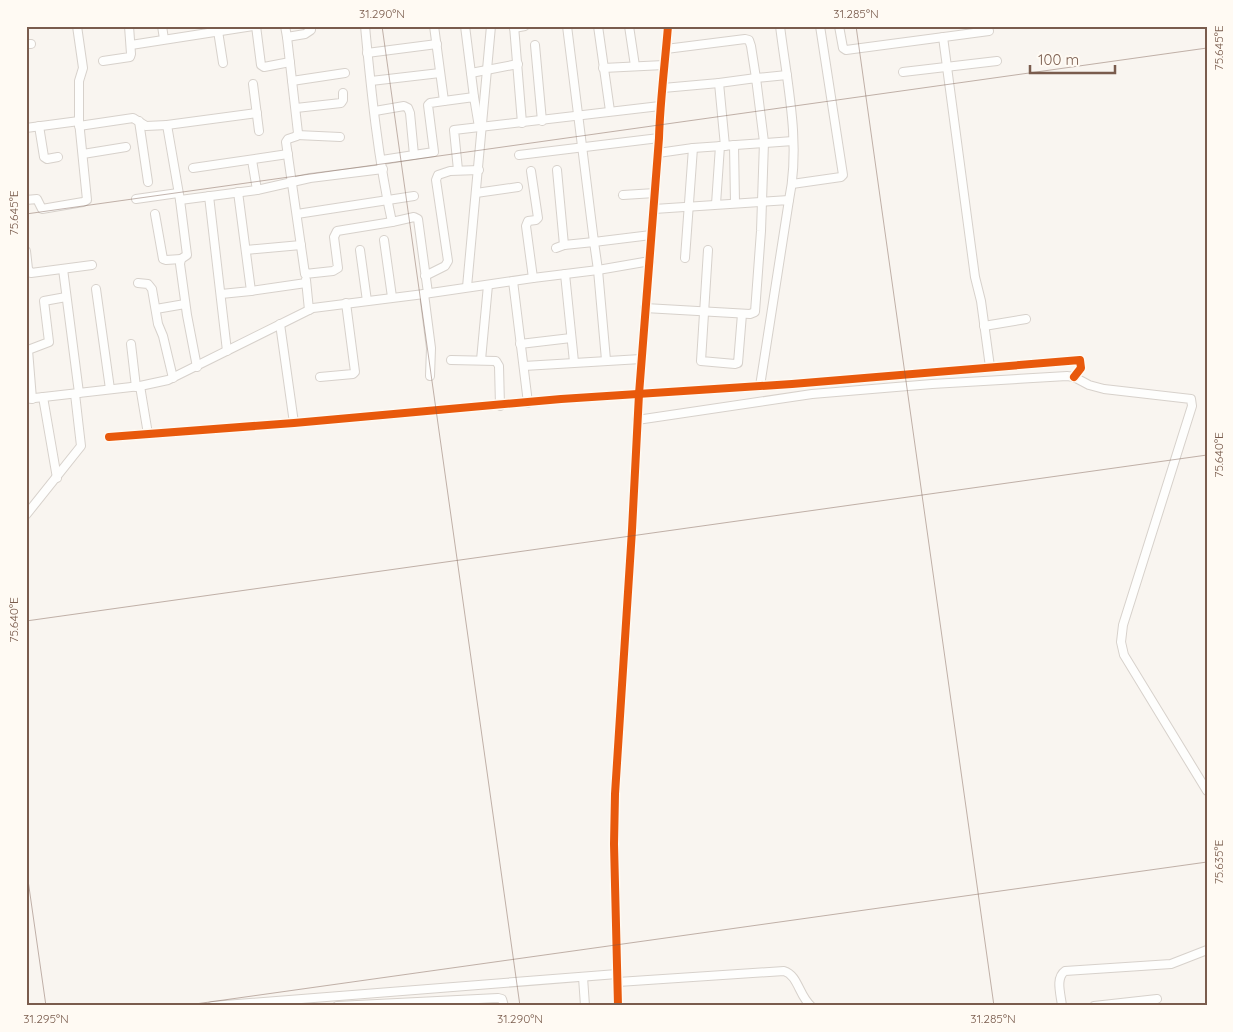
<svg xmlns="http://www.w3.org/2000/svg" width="1233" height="1032" font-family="Quicksand,sans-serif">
  <rect width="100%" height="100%" fill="#f9f5f0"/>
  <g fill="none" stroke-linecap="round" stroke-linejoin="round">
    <defs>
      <g id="minor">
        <polyline points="162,26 164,39"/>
        <polyline points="256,26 261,65 264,67 290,62"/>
        <polyline points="285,26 287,37 305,34 311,30 311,26"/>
        <path d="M365,26C371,90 378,159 392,222L414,217L418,219L428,293"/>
        <polyline points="434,26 444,101 474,97 479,127"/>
        <polyline points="465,26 474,97"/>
        <polyline points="514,26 522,123"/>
        <polyline points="567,26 594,242 651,235"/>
        <polyline points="598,26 610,111"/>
        <polyline points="629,26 635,66"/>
        <path d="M780,26C787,83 801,143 789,200"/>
        <polyline points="839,26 843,48 846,50 989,31"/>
        <polyline points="514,28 525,26"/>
        <polyline points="218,31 223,63"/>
        <polyline points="287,37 298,133 297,136 288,139 286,142 305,274 333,271 338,268 334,237 337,231 392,222"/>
        <polyline points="943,37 975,277 981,301 990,367"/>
        <polyline points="26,44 31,44"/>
        <polyline points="131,45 253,26"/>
        <polyline points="535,45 542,121"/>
        <polyline points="666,49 745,39 749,40 751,46 756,78 787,75"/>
        <polyline points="367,53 437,44"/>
        <polyline points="103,61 130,57 131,54 129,26"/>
        <polyline points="603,68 664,65"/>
        <polyline points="903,72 997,61"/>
        <polyline points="471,73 518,64"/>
        <polyline points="292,81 345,73"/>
        <polyline points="371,81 440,73"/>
        <polyline points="253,84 259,131"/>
        <polyline points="663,88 719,83"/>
        <polyline points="296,108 341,103 343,100 343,93"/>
        <polyline points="375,111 404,106 408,108 410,113 414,155 382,160"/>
        <polyline points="139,121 148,182"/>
        <polyline points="167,125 257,113"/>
        <polyline points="39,126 44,157 47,159 58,157"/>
        <polyline points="79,126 133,118 146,126 167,125 180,200"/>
        <polyline points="26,128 79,121"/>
        <polyline points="297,135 340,137"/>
        <polyline points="734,145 735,203"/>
        <polyline points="658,153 693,148 793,141"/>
        <polyline points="83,154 126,147"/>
        <polyline points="414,155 434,152 428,105 430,103 444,101"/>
        <polyline points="519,155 659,138"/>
        <polyline points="252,160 257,190"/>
        <polyline points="193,168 288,154"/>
        <polyline points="458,170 454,130 660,106"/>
        <polyline points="557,170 564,245"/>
        <polyline points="531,171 538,218 536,220 528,221 526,226 533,278"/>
        <polyline points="792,184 841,177 843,175 820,26"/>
        <polyline points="476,193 518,187"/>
        <polyline points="623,195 655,193"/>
        <polyline points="209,196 227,351"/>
        <polyline points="136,199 178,193"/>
        <polyline points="26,200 37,199 42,209 83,202 87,200 79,121 79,81 83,68 77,26"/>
        <polyline points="716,204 720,146"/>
        <polyline points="654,209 789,200 760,386"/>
        <polyline points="155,214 163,259 166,260 181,259"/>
        <polyline points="297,214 414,196"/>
        <polyline points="384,240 392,297"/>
        <polyline points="556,248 564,245 594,242 598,270 606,360"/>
        <polyline points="246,250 301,245"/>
        <polyline points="360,250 367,301"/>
        <polyline points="708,250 701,361 735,364 738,363 742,314"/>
        <polyline points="26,251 28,269 31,273 92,265"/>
        <polyline points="685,258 693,148"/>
        <polyline points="63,269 79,393"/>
        <polyline points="565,274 574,362"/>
        <polyline points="425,276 445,266 448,261 436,180 438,175 450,171 479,170"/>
        <polyline points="306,280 309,310"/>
        <polyline points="513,281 528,403"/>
        <polyline points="138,283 148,284 152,289 158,324 163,336 173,378"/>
        <polyline points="467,287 491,26"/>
        <polyline points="96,289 110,389"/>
        <polyline points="251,291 306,283"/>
        <polyline points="221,294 251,291 238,192"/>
        <polyline points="424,294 431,348 430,376"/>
        <polyline points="645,308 750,314 755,312 761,231 764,142 756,78 719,83 725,146"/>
        <polyline points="156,309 185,304"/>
        <polyline points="280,324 294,423"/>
        <polyline points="984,326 1026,319"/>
        <polyline points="131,344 136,387"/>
        <polyline points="520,344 571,338"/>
        <polyline points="451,360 496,361 499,366 500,406"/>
        <polyline points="481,360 488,285"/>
        <polyline points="524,366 641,359"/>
        <polyline points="197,367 187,315 180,264 181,259 187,255 180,200 257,190 310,178 383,169"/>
        <polyline points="320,377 353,374 355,372 346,303"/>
        <polyline points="140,386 148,434"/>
        <polyline points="43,397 57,478"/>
        <polyline points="26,399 140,386 168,380 313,308 424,294 533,278 598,270 650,261"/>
        <polyline points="32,399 28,350 49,342 44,301 66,297"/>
        <polyline points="637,420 812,394 932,384 1067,376 1074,377 1089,385 1104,389 1191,399 1192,406 1123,625 1121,642 1124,655 1207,791"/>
        <polyline points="109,437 294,423 561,399 792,384 1080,360 1081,368 1074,377"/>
        <polyline points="26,515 81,446 75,394"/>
        <polyline points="583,977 585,1006"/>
        <path d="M618,982L784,971C798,975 799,996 811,1006"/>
        <polyline points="212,1006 617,974"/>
        <polyline points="337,1006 498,998 502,999 504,1006"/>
        <path d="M618,1006L614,844L615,794L632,530L639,394L659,138C660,101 665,64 668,26"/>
        <path d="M1062,1006C1061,995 1055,978 1065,971L1171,964L1207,950"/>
        <polyline points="1094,1006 1157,999"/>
      </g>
    </defs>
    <!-- minor casing -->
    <use href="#minor" stroke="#d7d1cb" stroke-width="10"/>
    <!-- minor -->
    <use href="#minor" stroke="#fefefd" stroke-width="8"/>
    <defs>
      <g id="cycleway">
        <polyline points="109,437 294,423 561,399 792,384 1080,360 1081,368 1074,377"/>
        <path d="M618,1006L614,844L615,794L632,530L639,394L659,138C660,101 665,64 668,26"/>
      </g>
    </defs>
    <!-- cycleway casing -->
    <use href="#cycleway" stroke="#fffaf3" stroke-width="11"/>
    <!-- cycleway -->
    <use href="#cycleway" stroke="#e8590c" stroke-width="8"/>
  </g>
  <!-- ticks -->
  <path fill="none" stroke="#7a5c4d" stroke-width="1" stroke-opacity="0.45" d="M382,26L520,1006M856,26L994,1006M26,214L1207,48M26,621L1207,455M26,866L46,1006M181,1006L1207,862"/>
  <!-- border -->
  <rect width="1233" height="1032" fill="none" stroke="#fffaf3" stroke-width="55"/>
  <!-- scale -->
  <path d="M1030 65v8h85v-8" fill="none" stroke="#7a5c4d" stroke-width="2.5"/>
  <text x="1038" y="65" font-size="15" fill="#7a5c4d" stroke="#fffaf3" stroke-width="4" paint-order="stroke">100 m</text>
  <rect x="28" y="28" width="1178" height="976" fill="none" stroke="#7a5c4d" stroke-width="2"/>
  <g font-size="12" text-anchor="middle" fill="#7a5c4d">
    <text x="382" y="18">31.290°N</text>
    <text x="856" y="18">31.285°N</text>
    <text transform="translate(1219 48) rotate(-90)" y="4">75.645°E</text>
    <text transform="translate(14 213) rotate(-90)" y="4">75.645°E</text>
    <text transform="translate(1219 455) rotate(-90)" y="4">75.640°E</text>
    <text transform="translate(14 620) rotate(-90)" y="4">75.640°E</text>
    <text transform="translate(1219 862) rotate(-90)" y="4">75.635°E</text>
    <text x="46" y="1023">31.295°N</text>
    <text x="520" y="1023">31.290°N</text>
    <text x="993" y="1023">31.285°N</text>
  </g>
</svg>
